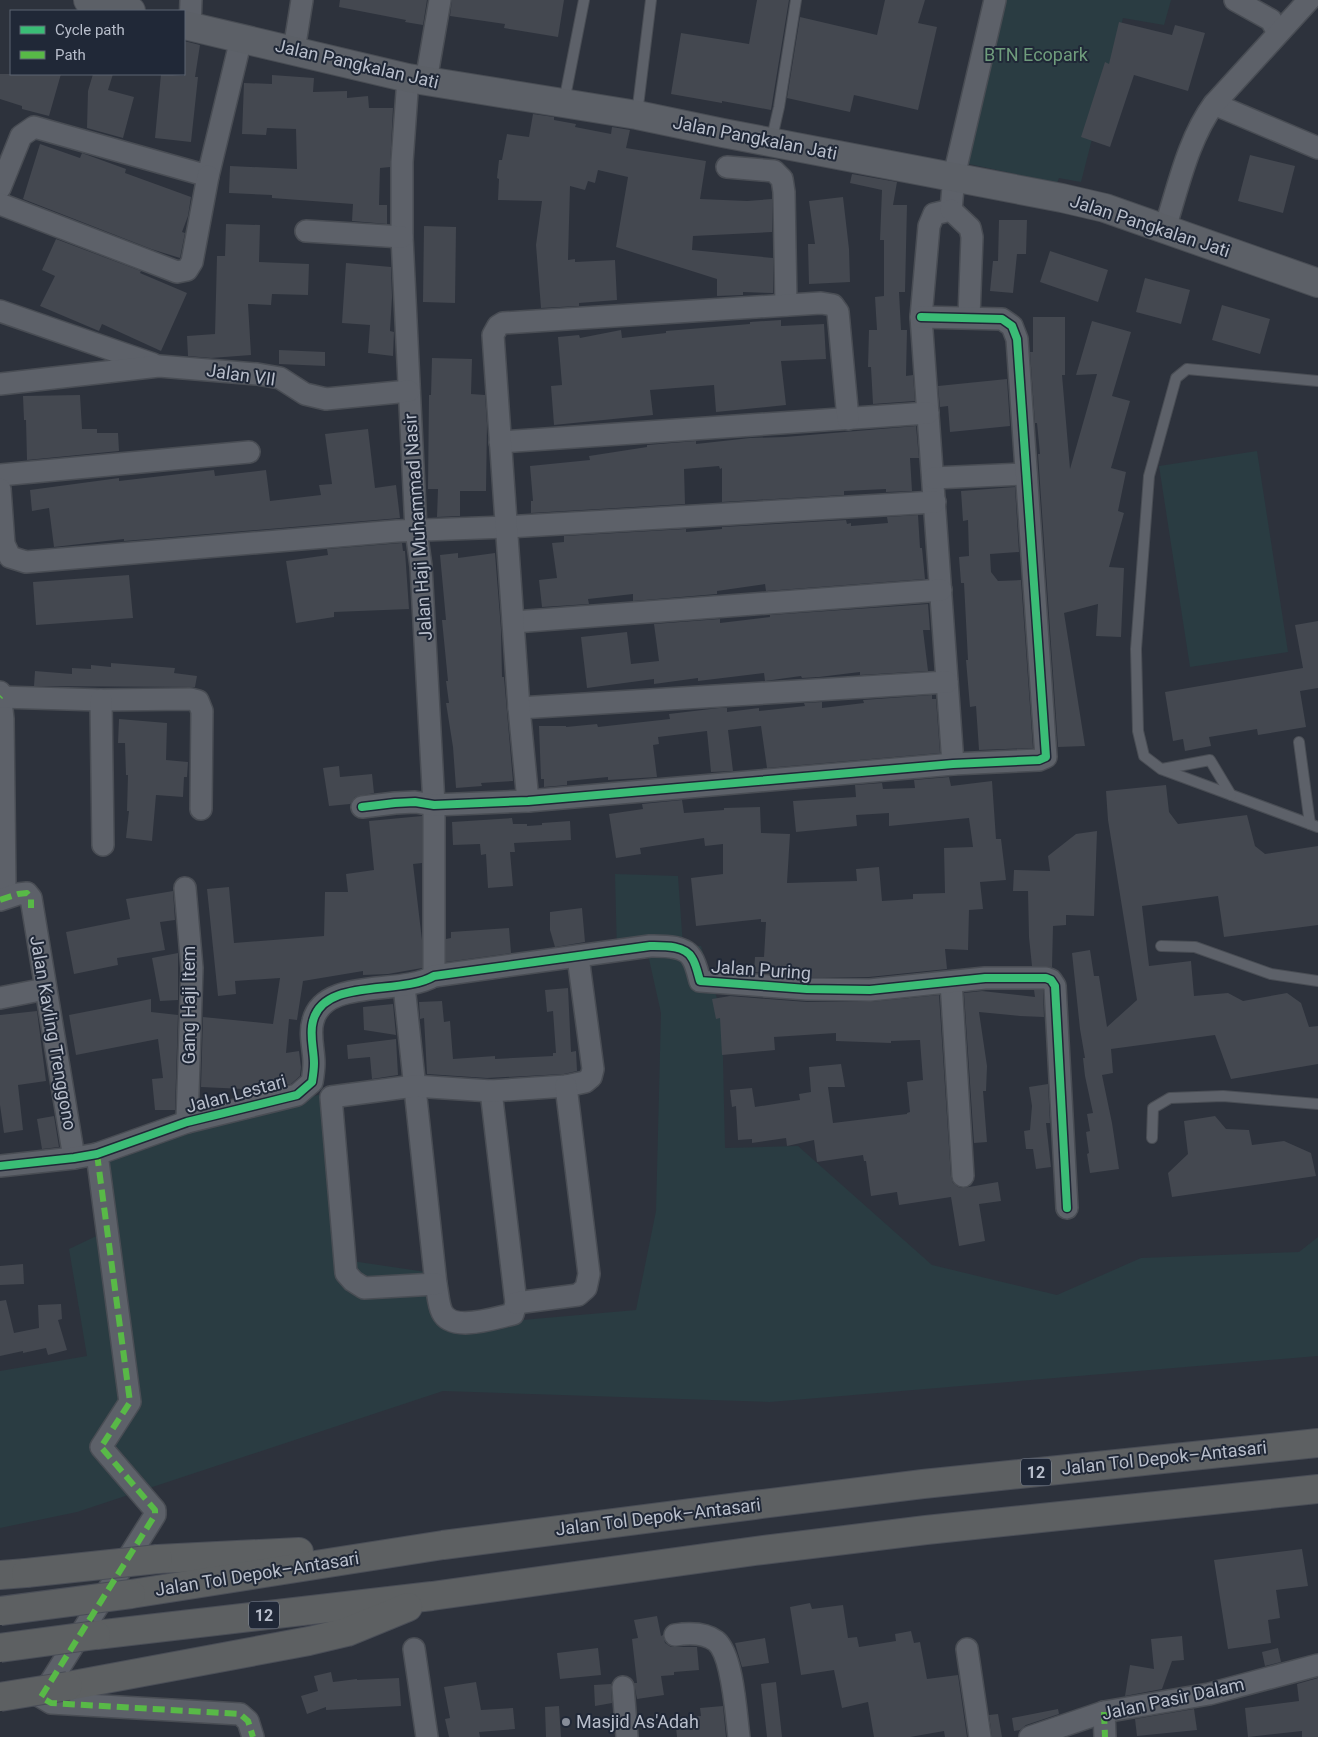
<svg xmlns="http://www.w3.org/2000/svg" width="1318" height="1737" font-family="Roboto,sans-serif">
  <rect width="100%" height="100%" fill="#2d323c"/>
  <!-- green -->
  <g fill="#2a3c42">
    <polygon points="988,0 1171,0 1164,25 1123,18 1081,182 1059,178 1057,183 964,163"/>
    <polygon points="1257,451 1288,652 1190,667 1159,466"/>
    <polygon points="615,874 678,876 683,946 701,946 722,1015 725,1148 798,1146 932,1265 1057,1295 1141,1258 1299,1252 1318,1237 1318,1356 770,1402 443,1391 77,1512 0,1528 0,1371 87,1356 69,1249 109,1230 105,1159 331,1091 345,1260 440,1274 443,1327 636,1310 656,1211 661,1013 647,950 617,953"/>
  </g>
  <!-- building -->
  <g fill="#444850">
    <polygon points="340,0 427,0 423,25 405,22 406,20 339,7"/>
    <polygon points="452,0 564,0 558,37 504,28 505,24 450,16"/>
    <polygon points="757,0 789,0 771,110 722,101 722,103 671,94 681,33 749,44"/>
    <polygon points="885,0 925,0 918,23 937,27 918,110 854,95 850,112 787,98 800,17 877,35"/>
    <polygon points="1119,22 1172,35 1175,25 1205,33 1188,91 1134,75 1110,147 1081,137 1105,62 1109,64"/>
    <polygon points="184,41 200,45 195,77 198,77 191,142 155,138 161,74 184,76"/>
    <polygon points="0,74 61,74 49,116 22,109 22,106 0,99"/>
    <polygon points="93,74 113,74 108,90 134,97 123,138 87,128 88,91"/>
    <polygon points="272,75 314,78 313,92 347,91 347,98 368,96 369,108 393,108 390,167 380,168 379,205 387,205 387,224 352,221 353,204 272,198 272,195 229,193 230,166 297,169 296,129 267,128 266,135 242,134 244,83 272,84"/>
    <polygon points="533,114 554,117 554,120 576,124 575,127 611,134 612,127 630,130 626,148 706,161 700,199 747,201 772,199 772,232 693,236 692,250 773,258 773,293 743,292 743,295 717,296 717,279 616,247 628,177 598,170 595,183 588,181 585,190 570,186 568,260 575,259 575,262 615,260 617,300 579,303 579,306 541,308 536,245 542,201 498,200 499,179 497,178 499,160 502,160 507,134 529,137"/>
    <polygon points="40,144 80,158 82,153 126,169 125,173 191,197 188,216 182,232 185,233 180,258 151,249 23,199"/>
    <polygon points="1250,155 1295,166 1283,213 1238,201"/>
    <polygon points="852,174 897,182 893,205 907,205 905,292 899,292 901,330 907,330 906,376 913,375 915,401 873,404 871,367 868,367 869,330 877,330 875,297 884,296 884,240 880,240 882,190 850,183"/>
    <polygon points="843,197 849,249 850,282 809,284 808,244 815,244 809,201"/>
    <polygon points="999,220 1027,220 1026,254 1017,254 1013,293 990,291 993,261 998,261"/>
    <polygon points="226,224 260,225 259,262 309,264 308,295 272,294 271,305 248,304 251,355 211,358 188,356 187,336 215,334 217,256 225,256"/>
    <polygon points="424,226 456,227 455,303 423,302"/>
    <polygon points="56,239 141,271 140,273 187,293 161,351 102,324 99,331 40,306 55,276 42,270"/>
    <polygon points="1050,251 1108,270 1098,302 1040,282"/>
    <polygon points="346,263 391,267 392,297 390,331 394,332 393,356 368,353 370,325 342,323"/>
    <polygon points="1145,278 1190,290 1181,324 1136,312"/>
    <polygon points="1222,305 1270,319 1260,354 1212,340"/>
    <polygon points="1033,317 1065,317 1065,375 1062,375 1070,469 1097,374 1076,375 1092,321 1131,332 1112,396 1130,401 1111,468 1126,472 1118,511 1124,513 1109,567 1124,568 1121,637 1096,636 1098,604 1064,613 1085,746 1058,747 1038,454 1040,454 1037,423 1035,423 1030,352 1033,352"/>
    <polygon points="781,320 781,326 824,324 826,359 781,361 786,405 716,412 714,385 650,390 653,415 554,425 551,386 562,385 558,337 579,335 580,338 621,330 622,338 666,333 666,331 750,324 750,322"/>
    <polygon points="279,350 325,352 325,366 279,364"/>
    <polygon points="432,358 472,359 471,394 485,395 487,424 486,491 460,491 460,516 437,517 438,489 428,489 429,395 431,395"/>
    <polygon points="1007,379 1010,426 950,432 948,406 940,407 938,386"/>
    <polygon points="80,395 82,429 97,429 97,433 118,433 119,451 27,460 26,420 24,420 23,396"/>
    <polygon points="916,426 919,458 910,458 912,491 886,492 886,489 844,491 844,495 722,502 722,468 720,469 719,466 684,469 685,504 531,513 531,501 533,501 530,466 590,460 589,456 647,447 647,445 696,441 696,444 750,438 785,437"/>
    <polygon points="368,429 375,488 396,485 400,518 124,541 124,539 54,547 49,508 32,511 30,490 119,478 119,481 214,470 215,476 266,470 270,501 321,495 319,485 332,484 325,434"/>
    <polygon points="1015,487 1019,552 990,554 991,572 998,581 1021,580 1033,748 979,750 976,706 970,707 966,660 968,660 964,583 961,583 959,557 969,556 968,520 963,521 961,491"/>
    <polygon points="918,515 920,548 922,548 925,579 766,591 765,584 717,591 717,594 633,601 633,594 588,599 589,604 542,607 539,580 557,578 552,543 564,542 564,536 686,529 686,532 722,529 722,527 846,520 847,524 851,523 851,526 888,523 887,517"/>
    <polygon points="402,543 403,551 405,551 409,609 334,612 334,617 296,623 286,561 328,555 327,549"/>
    <polygon points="458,553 458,558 495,553 501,629 502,677 504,677 513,781 481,783 482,786 456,788 453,747 446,703 449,703 446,681 448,681 442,620 446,620 440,555"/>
    <polygon points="129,575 133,618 36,625 33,582"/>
    <polygon points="928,604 930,630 923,630 928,671 860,675 860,672 819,677 802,678 801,676 765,681 764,673 698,681 698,678 654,684 654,679 587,688 581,637 627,632 631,664 659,661 654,624 720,619 720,623 770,617 770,615"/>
    <polygon points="1318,621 1318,688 1300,691 1306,727 1258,735 1257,729 1209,737 1211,746 1185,751 1183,739 1173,741 1165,692 1303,668 1295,625"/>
    <polygon points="111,663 175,668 174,673 197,676 195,687 34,686 35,671 72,674 72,668 91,669 91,665 111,667"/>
    <polygon points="932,695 932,699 936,699 940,753 767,768 761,726 728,730 733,771 711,772 707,731 658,737 659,744 653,745 657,777 608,780 608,777 567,781 567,785 544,787 544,779 541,779 539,726 566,726 566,727 597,724 598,727 670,719 669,714 719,708 727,708 727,712 759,708 759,711 805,706 804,703 822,702 822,708 864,703 863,700"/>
    <polygon points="119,719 167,723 166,760 188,762 187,777 184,777 183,797 156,795 152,841 126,838 129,811 127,811 128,775 126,775 125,743 118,743"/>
    <polygon points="339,766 340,777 372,774 374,793 355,797 350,804 329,806 323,768"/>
    <polygon points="949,777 951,786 992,781 996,839 1001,839 1006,880 980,882 983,909 969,910 968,950 945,949 947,969 869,977 808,977 754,972 755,957 764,957 766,922 761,922 761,919 696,926 691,878 723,874 723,844 705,846 704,838 640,848 641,854 616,858 609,814 643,809 642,804 682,800 684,813 724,810 724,808 760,807 761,833 790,834 787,883 857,881 856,869 879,867 882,901 913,899 913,894 945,893 944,848 973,847 969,818 889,826 889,813 856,815 857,826 796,832 793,801 856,797 855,785 882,783 883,789 915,788 914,780"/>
    <polygon points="1166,785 1169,812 1178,824 1247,815 1255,846 1265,854 1318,846 1318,925 1224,937 1218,896 1142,906 1149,966 1191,961 1194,996 1228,993 1243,1001 1287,993 1301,1003 1309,1027 1318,1026 1318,1064 1231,1079 1215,1035 1111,1049 1113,1073 1102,1075 1112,1123 1119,1169 1090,1173 1087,1154 1089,1153 1086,1132 1090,1131 1087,1114 1093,1113 1085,1076 1083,1058 1085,1058 1080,1029 1072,953 1090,950 1094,976 1099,976 1107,1027 1137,1000 1108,820 1106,791"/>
    <polygon points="422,816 422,863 413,864 422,940 422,968 388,974 363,975 363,971 303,981 297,1020 289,1019 286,1053 299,1051 301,1067 300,1076 291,1084 262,1088 262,1091 245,1095 244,1089 201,1087 203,1017 273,1024 280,978 235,981 236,994 218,996 207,889 229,887 234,943 324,936 325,892 348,892 346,874 374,870 369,821"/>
    <polygon points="512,818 513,824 527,824 527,826 542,825 542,823 570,821 571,840 514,843 515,852 510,852 513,886 488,888 486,854 481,855 480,844 453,845 452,822"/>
    <polygon points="1097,831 1094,916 1066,915 1066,925 1053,926 1052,967 1032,966 1029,937 1028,891 1013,891 1014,870 1050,871 1048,856 1076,834"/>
    <polygon points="173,891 175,920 160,922 165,950 117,958 118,965 74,974 66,932 130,919 126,899"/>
    <polygon points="582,908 585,942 555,947 550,930 550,912"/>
    <polygon points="509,928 511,953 446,962 446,939 451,938 451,932"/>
    <polygon points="178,953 178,1000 160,1001 152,958"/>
    <polygon points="568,988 571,1052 576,1051 577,1071 564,1074 487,1078 427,1074 424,1018 420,1019 419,1002 442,1001 444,1022 450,1021 453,1059 495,1056 495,1059 553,1056 553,1053 556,1053 553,1011 547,1012 545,990"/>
    <polygon points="1034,990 1043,990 1044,1017 1020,1016 979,1012 987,1066 986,1091 983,1091 987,1142 974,1143 964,993 982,991 1035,997"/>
    <polygon points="939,995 951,1177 953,1183 958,1187 963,1188 998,1182 1001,1201 979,1204 985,1241 959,1246 951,1197 899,1205 897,1192 871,1196 866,1161 864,1161 863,1155 817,1162 814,1140 787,1146 786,1138 752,1143 752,1139 738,1140 736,1106 732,1107 730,1090 752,1088 755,1107 800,1100 799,1094 811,1092 809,1067 841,1064 845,1087 828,1087 833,1123 907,1114 907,1113 910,1112 907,1082 923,1080 920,1040 891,1041 891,1043 836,1041 836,1033 774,1037 775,1050 722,1055 720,1018 716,1019 712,999 730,996 807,1002 870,1002"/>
    <polygon points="151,999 151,1012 178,1015 175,1110 155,1110 152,1079 163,1078 158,1039 76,1055 69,1015"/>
    <polygon points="393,1004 396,1035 364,1030 363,1007"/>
    <polygon points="37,1011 46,1081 18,1085 23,1130 4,1133 0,1105 0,1015"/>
    <polygon points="396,1039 398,1075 372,1079 370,1057 348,1059 347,1045"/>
    <polygon points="1048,1084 1050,1123 1046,1123 1051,1167 1036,1169 1033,1149 1026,1149 1024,1131 1030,1130 1032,1106 1029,1087"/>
    <polygon points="54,1116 59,1147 42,1149 37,1119"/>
    <polygon points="1215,1116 1226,1129 1249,1130 1252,1145 1284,1141 1311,1153 1316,1176 1172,1197 1168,1173 1188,1154 1184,1121"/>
    <polygon points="23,1264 24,1284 0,1285 0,1266"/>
    <polygon points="6,1300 14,1333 39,1328 38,1305 61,1304 62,1319 58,1320 67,1350 48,1355 46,1348 23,1353 23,1351 0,1356 0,1301"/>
    <polygon points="1302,1549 1308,1586 1276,1590 1280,1618 1268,1620 1271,1643 1228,1649 1214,1560"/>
    <polygon points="810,1603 812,1609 843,1605 848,1638 857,1637 859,1647 896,1641 895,1634 911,1631 914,1643 920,1642 927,1679 958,1675 967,1737 945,1737 944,1731 910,1737 874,1737 868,1702 842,1708 834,1670 801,1675 790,1607"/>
    <polygon points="657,1616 661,1636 663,1635 665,1643 671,1647 697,1647 699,1670 674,1672 674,1675 661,1676 664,1695 637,1699 634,1683 637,1683 632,1639 638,1638 634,1620"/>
    <polygon points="1182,1636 1184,1660 1172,1661 1162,1689 1125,1696 1130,1665 1154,1669 1151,1639"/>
    <polygon points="765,1638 769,1663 742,1667 735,1643"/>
    <polygon points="598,1648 601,1675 560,1679 557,1653"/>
    <polygon points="1278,1648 1281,1662 1265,1666 1262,1652"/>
    <polygon points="331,1672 333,1682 357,1679 357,1680 399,1678 401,1706 326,1710 326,1707 307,1714 301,1696 318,1691 314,1676"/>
    <polygon points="1318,1678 1318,1737 1302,1737 1302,1731 1248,1737 1245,1708 1299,1701 1297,1684"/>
    <polygon points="476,1682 481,1710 513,1708 515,1729 479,1732 480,1737 449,1737 445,1719 450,1718 444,1687"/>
    <polygon points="776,1682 782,1737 767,1737 761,1684"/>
    <polygon points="611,1684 612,1703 595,1706 594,1685"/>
    <polygon points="559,1706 561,1737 546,1737 545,1707"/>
    <polygon points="723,1706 726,1737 677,1737 675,1718 701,1716 700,1708"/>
    <polygon points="1058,1709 1059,1714 1026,1725 1020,1730 1014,1731 1012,1718"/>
    <polygon points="1194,1709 1197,1730 1137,1736 1135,1719"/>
    <polygon points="998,1714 1002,1737 992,1737 989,1715"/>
  </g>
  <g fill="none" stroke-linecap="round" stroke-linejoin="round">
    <defs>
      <g id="lane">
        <polyline points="564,102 584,0"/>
        <polyline points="637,114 651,0"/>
        <polyline points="771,142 779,107 796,0"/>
        <polyline points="1318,381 1187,369 1176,378 1149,476 1136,649 1138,731 1144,756 1161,769 1318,827"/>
        <polyline points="1299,742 1310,824"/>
        <polyline points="1162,769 1210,760 1231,795"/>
        <polyline points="1161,946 1195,947 1271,974 1318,981"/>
        <polyline points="1152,1138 1153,1108 1170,1098 1223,1096 1318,1104"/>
      </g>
      <g id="street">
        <polyline points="1235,0 1271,20 1278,33"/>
        <polyline points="190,27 191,0"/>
        <polyline points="294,50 302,0"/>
        <polyline points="408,78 402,162 402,237 416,530 421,566 434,805 434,976"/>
        <polyline points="426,81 440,0"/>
        <polyline points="1214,104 1318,148"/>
        <polyline points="727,167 774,171 782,179 784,192 786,305"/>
        <polyline points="0,188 21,136 34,127 208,176 241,39"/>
        <polyline points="0,204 177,272 187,270 192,262 208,176"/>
        <polyline points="951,210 934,214 929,226 921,317 953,764"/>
        <polyline points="951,210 954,176 995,0"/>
        <polyline points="951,210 970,228 972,237 969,317"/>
        <path d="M1165,228C1178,188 1188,139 1214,104L1309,0"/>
        <polyline points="306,231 402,237"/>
        <polyline points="0,311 153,364"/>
        <polyline points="0,384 159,366 257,374 280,378 305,394 326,399 409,391"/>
        <polyline points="500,442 928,413"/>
        <polyline points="0,475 249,452"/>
        <polyline points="933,478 1026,474"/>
        <polyline points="0,489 4,544 10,557 26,562 397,531 506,527 935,502"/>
        <polyline points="514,622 941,590"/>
        <polyline points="0,692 3,719 5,885"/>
        <polyline points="0,697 101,700 190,699 198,701 202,711 201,809"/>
        <polyline points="101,700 103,845"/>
        <polyline points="519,708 947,682"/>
        <polyline points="528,801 519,708 493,335 498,326 503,323 821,303 833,305 838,312 848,419"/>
        <polyline points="362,807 395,803 415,802 434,805 528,801 953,764 1039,760 1046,757 1017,339 1012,326 1002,319 921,317"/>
        <polyline points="185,888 192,968 187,1122"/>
        <polyline points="0,900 18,894 27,893 31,898 74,1158"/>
        <polyline points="951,982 963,1176"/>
        <path d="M404,986L436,1284C438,1293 438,1304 442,1312C452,1333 495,1318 513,1314L516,1303L491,1091"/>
        <polyline points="0,998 45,989"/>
        <polyline points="97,1154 130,1402 101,1447 155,1510 155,1515 41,1697 51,1703 240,1714 248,1721 253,1737"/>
        <path d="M0,1166L74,1158L97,1154L187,1122L297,1095L312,1082C313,1076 314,1069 314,1063C314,1050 309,1034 313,1021C324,977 400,996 434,976L650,946C663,946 685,945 692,958C696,964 698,974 700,981L807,989L870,990L985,978H1046L1051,980L1055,986L1067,1208"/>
        <polyline points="436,1284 364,1288 353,1281 346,1273 331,1097 414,1086 491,1091 566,1086 585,1082 591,1077 593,1069 578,957"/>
        <polyline points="516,1303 578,1295 586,1288 589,1274 566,1086"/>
        <path d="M675,1635C688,1633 704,1632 716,1641C733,1655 736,1715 739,1737"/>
        <polyline points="414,1649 427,1737"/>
        <polyline points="967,1649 980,1737"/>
        <polyline points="623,1687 627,1737"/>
        <polyline points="1104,1712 1105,1737"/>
        <polyline points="1030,1737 1104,1712 1209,1694 1318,1665"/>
      </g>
      <g id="secondary">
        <polyline points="88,0 131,11"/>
        <polyline points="184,25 408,78 637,115 723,133 1062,198 1105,208 1318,283"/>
      </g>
      <g id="highway">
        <polyline points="158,1559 299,1552"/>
        <polyline points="0,1575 26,1573"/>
        <polyline points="131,1594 443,1545 754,1505 923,1484 1318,1443"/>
        <polyline points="96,1635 432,1596 755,1551 926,1530 1318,1489"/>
        <polyline points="68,1686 309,1641 347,1632 408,1607"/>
      </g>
    </defs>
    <!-- lane casing -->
    <use href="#lane" stroke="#494d54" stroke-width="12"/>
    <!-- street casing -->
    <use href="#street" stroke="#494d54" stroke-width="24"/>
    <!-- secondary casing -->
    <use href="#secondary" stroke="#494d54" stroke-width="30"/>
    <!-- highway casing -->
    <use href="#highway" stroke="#4a4e57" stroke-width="30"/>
    <!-- lane -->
    <use href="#lane" stroke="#5d6169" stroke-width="10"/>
    <!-- street -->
    <use href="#street" stroke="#5d6169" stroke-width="21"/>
    <!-- secondary -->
    <use href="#secondary" stroke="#5c6067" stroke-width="28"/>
    <!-- highway -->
    <use href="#highway" stroke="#5d6062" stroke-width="28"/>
    <defs>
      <g id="highway-bridge">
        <polyline points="26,1573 158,1559"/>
        <polyline points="0,1611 131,1594"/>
        <polyline points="0,1648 96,1635"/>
        <polyline points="0,1697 68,1686"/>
      </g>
    </defs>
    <!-- highway-bridge casing -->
    <use href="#highway-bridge" stroke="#4a4e57" stroke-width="30" stroke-linecap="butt"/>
    <!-- highway-bridge -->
    <use href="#highway-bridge" stroke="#5d6062" stroke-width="28"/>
    <!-- quiet -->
    <g stroke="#58b947" stroke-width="6" stroke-dasharray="12 6" stroke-linecap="butt">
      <polyline points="0,697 1,696"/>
      <polyline points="0,900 18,894 27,893 31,898 31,908"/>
      <polyline points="97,1154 130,1402 101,1447 155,1510 155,1515 41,1697 51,1703 240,1714 248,1721 253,1737"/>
      <polyline points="1104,1712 1105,1737"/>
    </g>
    <defs>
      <g id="cycleway">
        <polyline points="362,807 395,803 415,802 434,805 528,801 953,764 1039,760 1046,757 1017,339 1012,326 1002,319 921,317"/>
        <path d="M0,1166L74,1158L97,1154L187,1122L297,1095L312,1082C313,1076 314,1069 314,1063C314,1050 309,1034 313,1021C324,977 400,996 434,976L650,946C663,946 685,945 692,958C696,964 698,974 700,981L807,989L870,990L985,978H1046L1051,980L1055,986L1067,1208"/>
      </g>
    </defs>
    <!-- cycleway casing -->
    <use href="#cycleway" stroke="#202837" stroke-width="11"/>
    <!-- cycleway -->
    <use href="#cycleway" stroke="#3abd76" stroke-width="8"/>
  </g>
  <!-- markers -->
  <circle fill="#878d99" stroke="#202837" stroke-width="2" cx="566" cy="1722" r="5"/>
  <g text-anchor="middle" stroke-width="4" stroke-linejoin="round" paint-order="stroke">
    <!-- shield labels -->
    <g fill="#202837" stroke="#8a919f" stroke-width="1">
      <rect x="1021" y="1458.5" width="30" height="27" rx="4"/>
      <rect x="249" y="1601.5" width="30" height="27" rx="4"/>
    </g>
    <g font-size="16" font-weight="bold" fill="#b8becb">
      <text x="1036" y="1478">12</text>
      <text x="264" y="1621">12</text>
    </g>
    <!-- park labels -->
    <g font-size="18" fill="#6f9c7c" stroke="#202837">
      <text x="1036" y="61">BTN Ecopark</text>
    </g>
    <!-- street labels -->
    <g font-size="18" fill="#b8becb" stroke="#202837">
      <text transform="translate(357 64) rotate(13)" y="6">Jalan Pangkalan Jati</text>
      <text transform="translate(755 138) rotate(11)" y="6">Jalan Pangkalan Jati</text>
      <text transform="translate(1150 226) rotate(18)" y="6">Jalan Pangkalan Jati</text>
      <text transform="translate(241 375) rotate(8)" y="6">Jalan VII</text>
      <text transform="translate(418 527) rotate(-94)" y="6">Jalan Haji Muhammad Nasir</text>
      <text transform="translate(761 970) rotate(4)" y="6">Jalan Puring</text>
      <text transform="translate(189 1005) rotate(-90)" y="6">Gang Haji Item</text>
      <text transform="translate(53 1033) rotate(80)" y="6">Jalan Kavling Trenggono</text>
      <text transform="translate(236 1094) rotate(-15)" y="6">Jalan Lestari</text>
      <text transform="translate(1164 1458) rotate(-6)" y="6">Jalan Tol Depok–Antasari</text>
      <text transform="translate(658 1517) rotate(-7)" y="6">Jalan Tol Depok–Antasari</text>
      <text transform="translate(257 1574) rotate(-9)" y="6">Jalan Tol Depok–Antasari</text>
      <text transform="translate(1173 1699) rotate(-12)" y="6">Jalan Pasir Dalam</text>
    </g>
    <!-- poi labels -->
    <g font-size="18" fill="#b8becb" stroke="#202837" text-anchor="start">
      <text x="576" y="1728">Masjid As'Adah</text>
    </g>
  </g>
  <!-- legend -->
  <rect x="10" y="10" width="175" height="65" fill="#202837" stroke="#5d6472"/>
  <rect x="20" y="26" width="25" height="8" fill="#3abd76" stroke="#5d6472"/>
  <text x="55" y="35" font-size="15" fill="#b8becb">Cycle path</text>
  <rect x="20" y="51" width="25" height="8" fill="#58b947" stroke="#5d6472"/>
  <text x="55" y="60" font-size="15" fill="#b8becb">Path</text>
</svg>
